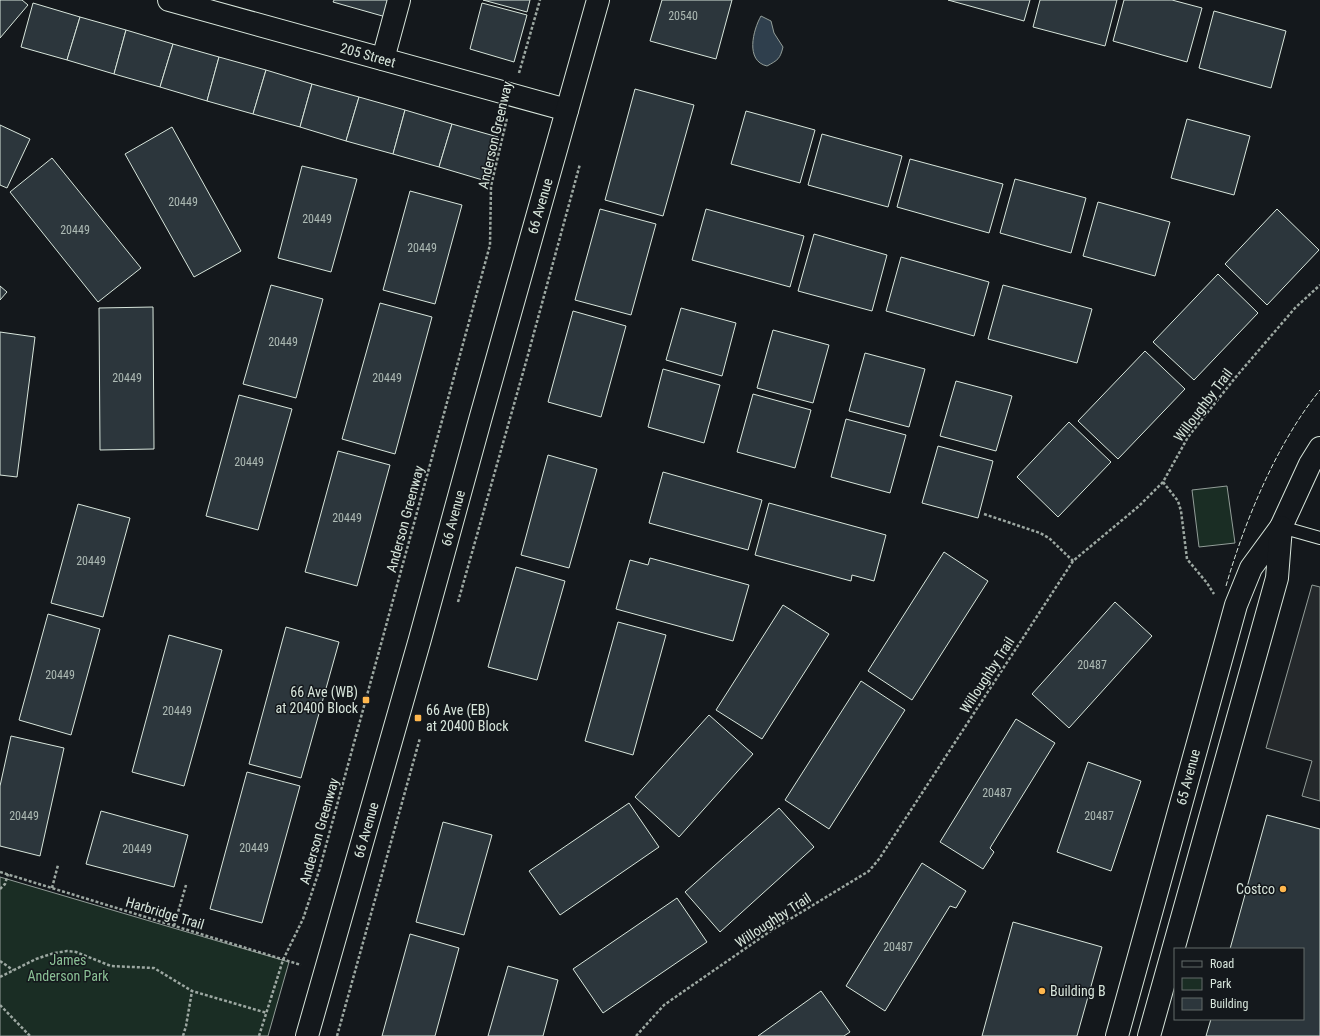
<svg xmlns="http://www.w3.org/2000/svg" width="1320" height="1036" font-family="'Roboto Condensed',sans-serif">
  <rect width="100%" height="100%" fill="#14181c"/>
  <!-- green -->
  <g fill="#1a2d24" stroke="#939e99">
    <polygon points="1227,486 1235,543 1199,547 1192,490"/>
    <polygon points="0,877 289,962 268,1036 0,1036"/>
  </g>
  <!-- parking -->
  <polygon fill="#24282b" stroke="#939e99" points="1312,585 1320,587 1320,801 1302,796 1312,761 1266,748"/>
  <!-- water -->
  <path fill="#2f3f4d" stroke="#939e99" d="M761,16L771,21L774,33L783,47C780,59 778,60 767,66C745,61 753,30 761,16Z"/>
  <!-- building -->
  <g fill="#2c363c" stroke="#d8e6dc">
    <polygon points="0,0 22,0 28,5 0,38"/>
    <polygon points="334,0 391,0 386,17 333,2"/>
    <polygon points="483,0 530,0 527,12"/>
    <polygon points="662,0 732,0 716,59 650,41"/>
    <polygon points="948,0 1030,0 1024,21"/>
    <polygon points="1040,0 1117,0 1105,46 1033,27"/>
    <polygon points="1124,0 1172,0 1202,8 1187,62 1113,41"/>
    <polygon points="33,3 80,17 67,60 21,47"/>
    <polygon points="482,3 527,15 514,62 470,49"/>
    <polygon points="1214,11 1286,31 1271,88 1199,68"/>
    <polygon points="80,17 126,30 114,74 67,60"/>
    <polygon points="126,30 173,44 160,87 114,74"/>
    <polygon points="173,44 219,57 207,101 160,87"/>
    <polygon points="219,57 266,70 253,114 207,101"/>
    <polygon points="266,70 312,84 300,127 253,114"/>
    <polygon points="312,84 359,97 346,141 300,127"/>
    <polygon points="635,89 694,105 663,216 605,200"/>
    <polygon points="359,97 405,110 393,154 346,141"/>
    <polygon points="405,110 452,124 439,167 393,154"/>
    <polygon points="746,111 815,130 800,183 731,164"/>
    <polygon points="1187,119 1250,136 1234,195 1171,178"/>
    <polygon points="452,124 498,137 486,181 439,167"/>
    <polygon points="0,125 30,139 7,188 0,185"/>
    <polygon points="172,127 241,251 194,277 125,154"/>
    <polygon points="822,134 902,156 888,207 808,185"/>
    <polygon points="52,158 141,268 98,302 10,192"/>
    <polygon points="910,159 1003,184 989,233 897,207"/>
    <polygon points="302,166 357,179 331,272 278,258"/>
    <polygon points="1015,179 1086,198 1071,253 1000,233"/>
    <polygon points="410,191 462,205 435,304 383,290"/>
    <polygon points="1098,202 1170,222 1155,276 1083,256"/>
    <polygon points="600,209 656,224 631,315 575,300"/>
    <polygon points="706,209 804,236 790,287 692,260"/>
    <polygon points="1277,209 1319,250 1267,305 1225,264"/>
    <polygon points="814,234 887,255 872,311 798,291"/>
    <polygon points="901,257 989,282 974,336 886,311"/>
    <polygon points="1218,274 1258,313 1194,380 1153,342"/>
    <polygon points="271,285 323,299 296,398 243,384"/>
    <polygon points="1003,285 1092,309 1077,363 988,339"/>
    <polygon points="0,286 7,292 0,300"/>
    <polygon points="380,303 432,317 395,454 342,439"/>
    <polygon points="153,307 154,449 100,450 99,308"/>
    <polygon points="681,308 736,323 722,376 666,360"/>
    <polygon points="573,311 626,326 601,417 548,402"/>
    <polygon points="773,330 829,345 813,403 757,388"/>
    <polygon points="0,332 35,337 17,477 0,475"/>
    <polygon points="1145,351 1185,389 1118,459 1078,421"/>
    <polygon points="865,353 925,369 909,427 849,411"/>
    <polygon points="663,369 720,385 704,443 648,427"/>
    <polygon points="956,381 1012,396 996,451 940,436"/>
    <polygon points="753,394 811,410 795,468 737,452"/>
    <polygon points="239,395 292,409 258,530 206,516"/>
    <polygon points="846,419 906,435 890,493 831,477"/>
    <polygon points="1069,422 1111,462 1058,517 1017,477"/>
    <polygon points="938,446 993,461 978,518 922,503"/>
    <polygon points="338,451 390,465 357,586 305,572"/>
    <polygon points="548,455 597,469 569,568 521,555"/>
    <polygon points="663,472 762,500 748,550 649,523"/>
    <polygon points="769,503 886,535 874,581 852,575 851,581 755,555"/>
    <polygon points="78,504 130,518 103,617 51,603"/>
    <polygon points="944,552 988,581 912,700 868,671"/>
    <polygon points="650,558 749,585 733,641 616,609 630,560 648,565"/>
    <polygon points="516,567 565,581 537,680 488,667"/>
    <polygon points="1115,602 1152,636 1069,728 1032,694"/>
    <polygon points="783,605 829,634 762,739 716,710"/>
    <polygon points="48,614 100,629 71,735 19,720"/>
    <polygon points="618,622 666,635 633,755 585,741"/>
    <polygon points="286,627 339,642 301,778 249,764"/>
    <polygon points="169,635 222,650 184,786 132,772"/>
    <polygon points="861,681 905,710 829,829 785,800"/>
    <polygon points="709,715 753,754 679,837 635,797"/>
    <polygon points="1016,719 1055,743 990,848 994,852 983,869 940,842"/>
    <polygon points="11,736 64,748 40,856 0,846 0,786"/>
    <polygon points="1088,762 1141,781 1111,871 1057,852"/>
    <polygon points="247,772 300,786 262,923 210,909"/>
    <polygon points="629,803 659,847 560,915 529,871"/>
    <polygon points="779,808 814,847 720,932 685,892"/>
    <polygon points="101,811 188,835 174,887 86,864"/>
    <polygon points="1267,815 1320,829 1320,1036 1206,1036 1211,1019 1303,1019 1303,949 1230,949"/>
    <polygon points="443,822 492,835 464,935 416,922"/>
    <polygon points="922,863 966,891 956,908 950,906 885,1011 846,986"/>
    <polygon points="677,898 707,942 603,1013 573,969"/>
    <polygon points="1013,922 1102,947 1077,1036 982,1036"/>
    <polygon points="410,934 459,948 435,1036 382,1036"/>
    <polygon points="508,966 558,980 543,1036 488,1036"/>
    <polygon points="821,991 850,1032 844,1036 758,1036"/>
  </g>
  <g fill="none" stroke-linecap="round" stroke-linejoin="round">
    <defs>
      <polyline id="service" points="1281,527 1320,538"/>
      <g id="minor">
        <polyline points="169,0 567,110"/>
        <polyline points="383,59 399,0"/>
      </g>
      <g id="tertiary">
        <polyline points="307,1036 420,639 480,420 598,0"/>
        <polyline points="1117,1036 1236,605 1251,568 1281,527 1310,464 1320,448"/>
        <polyline points="1149,1036 1277,578 1281,527"/>
      </g>
    </defs>
    <!-- service casing -->
    <use href="#service" stroke="#d8e6dc" stroke-width="14"/>
    <!-- minor casing -->
    <use href="#minor" stroke="#d8e6dc" stroke-width="24"/>
    <!-- tertiary casing -->
    <use href="#tertiary" stroke="#d8e6dc" stroke-width="24"/>
    <!-- path -->
    <g stroke="#9da8a2" stroke-width="2.5" stroke-dasharray="3 2" stroke-linecap="butt">
      <polyline points="519,73 540,0"/>
      <polyline points="1163,482 1178,501 1181,511 1187,559 1207,583 1214,594"/>
      <polyline points="984,514 1040,533 1049,538 1073,561"/>
      <polyline points="458,602 526,362 580,164"/>
      <polyline points="0,872 301,965"/>
      <polyline points="52,888 58,865"/>
      <polyline points="0,889 5,884 8,874"/>
      <polyline points="174,926 186,885"/>
      <polyline points="0,961 13,970"/>
      <polyline points="0,977 36,959 54,953 67,951 76,952 111,966 154,968 192,991 267,1013"/>
      <polyline points="0,1005 30,1036"/>
      <polyline points="183,1036 186,1026 192,991"/>
      <polyline points="259,1036 283,960 303,919 319,871 490,245 491,186 507,118"/>
      <polyline points="337,1036 420,738"/>
      <polyline points="636,1036 664,1005 772,930 869,871 879,859 909,813 1073,561 1139,506 1163,482 1188,437 1235,378 1295,308 1320,285"/>
    </g>
    <!-- service -->
    <use href="#service" stroke="#14181c" stroke-width="12"/>
    <!-- minor -->
    <use href="#minor" stroke="#14181c" stroke-width="22"/>
    <!-- tertiary -->
    <use href="#tertiary" stroke="#14181c" stroke-width="22"/>
    <!-- fence -->
    <path stroke="#d8e6dc" stroke-width="1" stroke-dasharray="5 2" stroke-linecap="butt" d="M1226,586C1245,520 1277,443 1320,390"/>
  </g>
  <!-- markers -->
  <g fill="#ffb74d" stroke="#14181c" stroke-width="1.5">
    <rect x="362" y="696" width="8" height="8" rx="2"/>
    <rect x="414" y="714" width="8" height="8" rx="2"/>
    <circle cx="1283" cy="889" r="4"/>
    <circle cx="1042" cy="991" r="4"/>
  </g>
  <g text-anchor="middle" stroke-width="3" stroke-linejoin="round" paint-order="stroke">
    <!-- number labels -->
    <g font-size="12" fill="#adbab4">
      <text x="683" y="20">20540</text>
      <text x="183" y="206">20449</text>
      <text x="317" y="223">20449</text>
      <text x="75" y="234">20449</text>
      <text x="422" y="252">20449</text>
      <text x="283" y="346">20449</text>
      <text x="127" y="382">20449</text>
      <text x="387" y="382">20449</text>
      <text x="249" y="466">20449</text>
      <text x="347" y="522">20449</text>
      <text x="91" y="565">20449</text>
      <text x="1092" y="669">20487</text>
      <text x="60" y="679">20449</text>
      <text x="177" y="715">20449</text>
      <text x="997" y="797">20487</text>
      <text x="24" y="820">20449</text>
      <text x="1099" y="820">20487</text>
      <text x="254" y="852">20449</text>
      <text x="137" y="853">20449</text>
      <text x="898" y="951">20487</text>
    </g>
    <!-- street labels -->
    <g font-size="14" fill="#d8e6dc" stroke="#14181c">
      <text transform="translate(368 55) rotate(16)" y="5">205 Street</text>
      <text transform="translate(495 135) rotate(-77)" y="5">Anderson Greenway</text>
      <text transform="translate(540 206) rotate(-74)" y="5">66 Avenue</text>
      <text transform="translate(1203 405) rotate(-53)" y="5">Willoughby Trail</text>
      <text transform="translate(453 518) rotate(-75)" y="5">66 Avenue</text>
      <text transform="translate(405 519) rotate(-75)" y="5">Anderson Greenway</text>
      <text transform="translate(987 675) rotate(-57)" y="5">Willoughby Trail</text>
      <text transform="translate(1188 777) rotate(-75)" y="5">65 Avenue</text>
      <text transform="translate(366 830) rotate(-74)" y="5">66 Avenue</text>
      <text transform="translate(319 831) rotate(-74)" y="5">Anderson Greenway</text>
      <text transform="translate(165 913) rotate(17)" y="5">Harbridge Trail</text>
      <text transform="translate(773 920) rotate(-33)" y="5">Willoughby Trail</text>
    </g>
    <!-- poi labels -->
    <g font-size="14" fill="#d8e6dc" stroke="#14181c" text-anchor="end">
      <text x="358" y="697">66 Ave (WB)<tspan x="358" dy="16">at 20400 Block</tspan></text>
      <text x="426" y="715" text-anchor="start">66 Ave (EB)<tspan x="426" dy="16">at 20400 Block</tspan></text>
      <text x="1275" y="894">Costco</text>
      <text x="1050" y="996" text-anchor="start">Building B</text>
    </g>
    <!-- park labels -->
    <g font-size="14" fill="#8ac095" stroke="#14181c">
      <text x="68" y="965">James<tspan x="68" dy="16">Anderson Park</tspan></text>
    </g>
  </g>
  <!-- legend -->
  <rect x="1174" y="948" width="130" height="72" fill="#14181c" stroke="#626a69"/>
  <rect x="1182" y="961" width="20" height="6" fill="#14181c" stroke="#626a69"/>
  <text x="1210" y="968" font-size="12" fill="#d8e6dc">Road</text>
  <rect x="1182" y="978" width="20" height="12" fill="#1a2d24" stroke="#626a69"/>
  <text x="1210" y="988" font-size="12" fill="#d8e6dc">Park</text>
  <rect x="1182" y="998" width="20" height="12" fill="#2c363c" stroke="#626a69"/>
  <text x="1210" y="1008" font-size="12" fill="#d8e6dc">Building</text>
</svg>
